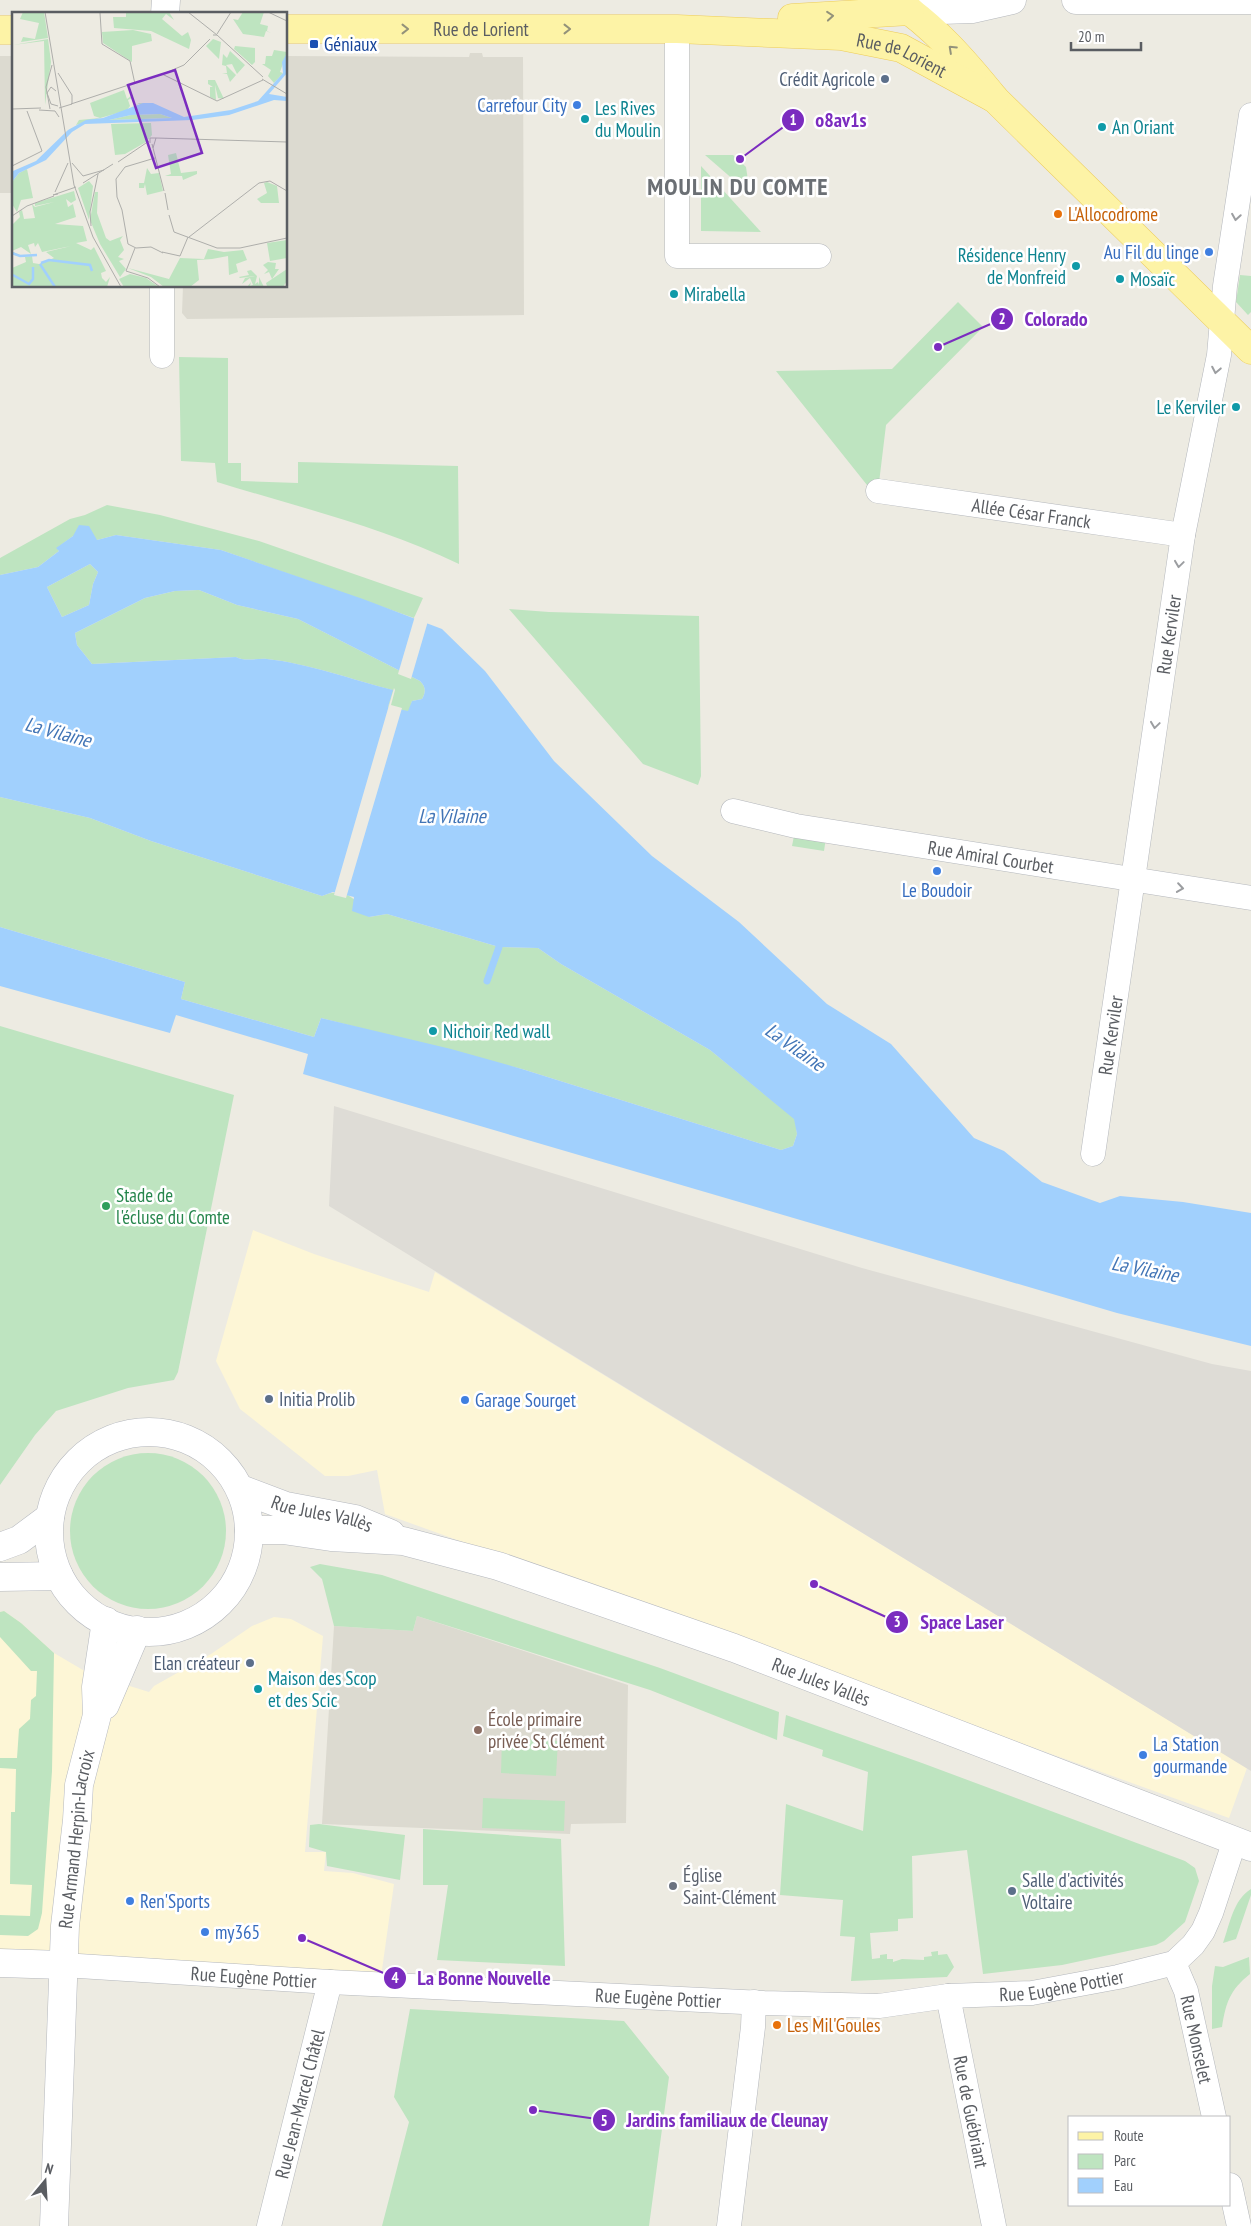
<svg xmlns="http://www.w3.org/2000/svg" width="1251" height="2226" font-family="'PT Sans Narrow',sans-serif">
  <rect width="100%" height="100%" fill="#edebe2"/>
  <!-- commercial -->
  <g fill="#fdf6d6">
    <polygon points="253,1230 314,1254 429,1292 435,1272 1247,1768 1229,1818 385,1514 377,1470 348,1476 325,1476 240,1409 216,1361"/>
    <polygon points="4,1611 21,1623 54,1653 88,1673 149,1692 154,1686 211,1654 252,1626 274,1617 291,1619 323,1636 305,1852 326,1852 324,1871 353,1873 394,1884 380,1984 0,1962 0,1612"/>
  </g>
  <!-- industrial -->
  <polygon fill="#dedcd6" points="334,1106 862,1268 1212,1364 1251,1371 1251,1771 329,1206"/>
  <!-- education -->
  <g fill="#dcdad0">
    <polygon points="470,53 482,53 483,57 523,57 524,315 187,319 182,313 183,286 286,286 286,56 469,57"/>
    <rect x="0" y="56" width="14" height="137"/>
    <polygon points="417,1616 628,1685 626,1823 571,1824 570,1834 322,1824 334,1626 413,1631"/>
  </g>
  <!-- green -->
  <g fill="#bee4c0">
    <polygon points="705,155 733,155 746,167 750,194"/>
    <polygon points="701,166 761,232 701,231"/>
    <polygon points="1240,275 1251,276 1251,312 1248,315 1236,302"/>
    <polygon points="958,302 983,327 886,425 878,491 871,490 776,371 892,369"/>
    <path d="M179,357L228,358V463H241V481L298,483V462L458,466L459,564C383,527 298,507 217,482L215,463L181,461Z"/>
    <polygon points="107,505 160,515 259,541 423,598 414,618 221,550 116,535 97,540 73,536 57,548 59,551 38,567 0,575 0,558 70,519 85,515"/>
    <polygon points="90,564 98,572 93,584 89,605 62,617 47,587"/>
    <path d="M199,590L237,605L298,619L420,681C426,687 426,692 422,699L412,701L409,712L388,707L392,690C354,680 306,663 267,659C257,658 245,662 236,657L92,664L77,645L75,633L145,598L175,591Z"/>
    <polygon points="509,609 549,612 699,616 701,776 698,785 643,764"/>
    <path d="M0,797L90,818L151,841L322,896C346,886 355,899 369,917L387,914L499,947L538,948L561,964L710,1050L795,1119L797,1134L793,1146L781,1150L522,1069L321,1018L314,1037L181,999L185,982L0,927Z"/>
    <polygon points="796,826 827,831 824,851 792,846"/>
    <polygon points="0,1026 234,1095 178,1372 174,1380 128,1388 56,1411 35,1435 0,1485"/>
    <circle cx="148" cy="1531" r="78"/>
    <polygon points="320,1564 382,1575 660,1668 779,1712 777,1740 650,1690 417,1616 413,1631 334,1626 322,1579 310,1567"/>
    <polygon points="4,1611 21,1623 54,1653 52,1771 42,1913 38,1929 28,1936 0,1935 0,1915 30,1916 32,1885 10,1884 11,1812 15,1812 16,1769 0,1768 0,1758 17,1758 19,1729 30,1719 31,1700 36,1696 37,1671 31,1671 0,1637 0,1612"/>
    <polygon points="786,1715 922,1763 1185,1861 1195,1868 1199,1881 1185,1922 1164,1941 1156,1945 1062,1965 983,1974 967,1850 912,1856 913,1918 898,1919 898,1931 870,1933 872,1959 880,1958 880,1955 887,1954 887,1959 893,1959 893,1962 902,1959 924,1960 924,1957 932,1956 931,1952 938,1951 938,1955 947,1954 954,1967 947,1977 851,1981 855,1937 840,1936 843,1900 780,1895 786,1804 863,1831 868,1772 822,1756 823,1750 783,1736"/>
    <polygon points="502,1738 558,1741 556,1776 501,1773"/>
    <polygon points="483,1798 565,1801 564,1831 482,1828"/>
    <polygon points="319,1824 405,1835 400,1880 327,1866 326,1852 309,1847 310,1825"/>
    <polygon points="423,1829 561,1839 565,1966 437,1960 448,1885 423,1885"/>
    <path d="M1251,1889V1895L1236,1939L1223,1943C1230,1924 1233,1900 1251,1889Z"/>
    <path d="M1249,1957L1250,1974C1230,1990 1226,2002 1222,2027L1212,2029V1986L1215,1966L1223,1967Z"/>
    <polygon points="410,2009 624,2021 669,2077 649,2226 382,2226 409,2122 394,2097"/>
  </g>
  <!-- water -->
  <path fill="#a1d0fd" fill-rule="evenodd" d="M79,525L89,526L97,540L116,535L221,550L363,599L442,629L485,671L554,761L652,856L739,922L827,1004L891,1044L974,1138L1004,1151L1042,1182L1100,1203L1120,1196L1183,1202L1251,1213V1346L1117,1313L303,1074L308,1054L176,1015L170,1033L0,986V927L185,982L181,999L314,1037L321,1018L451,1049L522,1069L781,1150L793,1146L797,1134L794,1119L710,1050L561,964L538,948L499,947L387,914L369,917L352,911L354,897L333,892L322,896L151,841L90,818L0,797V575L38,567L59,551L56,548L73,536ZM90,564L98,572L93,584L89,605L62,617L47,587ZM199,590L237,605L298,619L420,681C426,687 426,692 422,699L412,701L408,711L388,707L393,690C353,680 307,663 267,659C257,658 245,662 236,657L92,664L77,645L75,633L145,598L175,591Z"/>
  <!-- pier -->
  <g fill="#edebe2">
    <polygon points="415,616 428,621 411,679 398,674"/>
    <polygon points="394,688 395,690 391,705 402,708 346,898 334,895"/>
  </g>
  <g fill="none" stroke-linecap="round" stroke-linejoin="round">
    <!-- stream -->
    <polyline stroke="#a1d0fd" stroke-width="7" points="487,981 499,947"/>
    <defs>
      <g id="minor">
        <polyline points="677,29 677,256 819,256"/>
        <polyline points="162,356 162,286"/>
        <path id="s1" d="M878,491L1183,535"/>
        <path id="s2" d="M733,811L796,826L1251,898"/>
        <path id="s3" d="M1093,1154L1183,535L1219,355L1225,286L1251,115"/>
        <path id="s4" d="M1174,1963L1186,1991L1214,2117"/>
        <path id="s5" d="M63,1965L330,1982L764,2003L879,2006L948,1996L1032,1993L1118,1977L1174,1963L1193,1945L1203,1931L1211,1913L1235,1840"/>
        <path id="s6" d="M948,1996L994,2226"/>
        <polyline points="1230,2185 1239,2226"/>
        <path id="s7" d="M269,2226L330,1982"/>
        <polyline points="729,2226 753,2027 754,2002"/>
      </g>
      <g id="tertiary">
        <polyline points="1076,0 1251,0"/>
        <polyline points="910,11 972,9 1012,0"/>
        <polyline points="165,14 166,0"/>
        <polyline points="0,1963 63,1965"/>
      </g>
      <g id="secondary">
        <circle cx="149" cy="1532" r="100"/>
        <path id="s8" d="M241,1489L286,1506L355,1519L391,1534"/>
        <path id="s9" d="M249,1530H283L331,1537L403,1541L498,1566L734,1648L1251,1847"/>
        <polyline points="0,1547 19,1540 50,1517"/>
        <polyline points="0,1577 59,1576"/>
        <polyline points="105,1705 137,1630"/>
        <path id="s10" d="M54,2226L65,1926L77,1820L79,1785L97,1715L96,1687L106,1621"/>
      </g>
      <g id="primary">
        <path d="M894,0C934,26 965,62 995,99L1251,350"/>
        <polyline points="792,18 910,11"/>
        <path id="s11" d="M286,29H677L841,36L901,48L995,99"/>
        <polyline points="0,30 14,30"/>
      </g>
    </defs>
    <!-- minor casing -->
    <use href="#minor" stroke="#b4b7bc" stroke-width="25"/>
    <!-- tertiary casing -->
    <use href="#tertiary" stroke="#b4b7bc" stroke-width="29"/>
    <!-- secondary casing -->
    <use href="#secondary" stroke="#b5b8be" stroke-width="29"/>
    <!-- primary casing -->
    <use href="#primary" stroke="#edcc5a" stroke-width="29"/>
    <!-- minor -->
    <use href="#minor" stroke="#fff" stroke-width="24"/>
    <!-- tertiary -->
    <use href="#tertiary" stroke="#fff" stroke-width="28"/>
    <!-- secondary -->
    <use href="#secondary" stroke="#fff" stroke-width="28"/>
    <!-- primary -->
    <use href="#primary" stroke="#fdf3a6" stroke-width="28"/>
  </g>
  <!-- one-way arrows -->
  <defs><path id="oneway-chevron" d="M-2-3.5L2.5 0L-2 3.5" fill="none" stroke-width="1.6" stroke-linecap="round" stroke-linejoin="round" transform="scale(1.25)"/></defs>
  <g stroke="#93927a">
    <use href="#oneway-chevron" transform="translate(830 16) rotate(-5)"/>
    <use href="#oneway-chevron" transform="translate(405 29)"/>
    <use href="#oneway-chevron" transform="translate(567 29)"/>
    <use href="#oneway-chevron" transform="translate(952 49) rotate(-137)"/>
  </g>
  <g stroke="#9c9ea1">
    <use href="#oneway-chevron" transform="translate(1236 217) rotate(99)"/>
    <use href="#oneway-chevron" transform="translate(1216 370) rotate(101)"/>
    <use href="#oneway-chevron" transform="translate(1179 564) rotate(98)"/>
    <use href="#oneway-chevron" transform="translate(1155 725) rotate(98)"/>
    <use href="#oneway-chevron" transform="translate(1180 888) rotate(8)"/>
  </g>
  <!-- markers -->
  <rect fill="#1a4fb4" stroke="#fff" stroke-width="2" x="309" y="39" width="10" height="10" rx="2.5"/>
  <g fill="#5c6f8a" stroke="#fff" stroke-width="2">
    <circle cx="885" cy="79" r="5"/>
    <circle cx="269" cy="1399" r="5"/>
    <circle cx="250" cy="1663" r="5"/>
    <circle cx="1012" cy="1891" r="5"/>
  </g>
  <g fill="#3f7fe0" stroke="#fff" stroke-width="2">
    <circle cx="577" cy="105" r="5"/>
    <circle cx="1209" cy="252" r="5"/>
    <circle cx="937" cy="871" r="5"/>
    <circle cx="465" cy="1400" r="5"/>
    <circle cx="1143" cy="1755" r="5"/>
    <circle cx="130" cy="1901" r="5"/>
    <circle cx="205" cy="1932" r="5"/>
  </g>
  <g fill="#0f9aa8" stroke="#fff" stroke-width="2">
    <circle cx="585" cy="119" r="5"/>
    <circle cx="1102" cy="127" r="5"/>
    <circle cx="1076" cy="266" r="5"/>
    <circle cx="1120" cy="279" r="5"/>
    <circle cx="674" cy="294" r="5"/>
    <circle cx="1236" cy="407" r="5"/>
    <circle cx="433" cy="1031" r="5"/>
    <circle cx="258" cy="1689" r="5"/>
  </g>
  <g fill="#e8710a" stroke="#fff" stroke-width="2">
    <circle cx="1058" cy="214" r="5"/>
    <circle cx="777" cy="2025" r="5"/>
  </g>
  <circle fill="#2e9e5b" stroke="#fff" stroke-width="2" cx="106" cy="1206" r="5"/>
  <circle fill="#8d6e63" stroke="#fff" stroke-width="2" cx="478" cy="1730" r="5"/>
  <circle fill="#6b7280" stroke="#fff" stroke-width="2" cx="673" cy="1886" r="5"/>
  <g text-anchor="middle" stroke-width="5" stroke-linejoin="round" paint-order="stroke">
    <!-- street labels -->
    <g font-size="19" fill="#5a5d62" stroke="#fff">
      <text dy="7" stroke="none"><textPath href="#s11" startOffset="195">Rue de Lorient</textPath></text>
      <text dy="7" stroke="none"><textPath href="#s11" startOffset="619">Rue de Lorient</textPath></text>
      <text dy="7" stroke="none"><textPath href="#s1" startOffset="155">Allée César Franck</textPath></text>
      <text dy="7" stroke="none"><textPath href="#s3" startOffset="525">Rue Kerviler</textPath></text>
      <text dy="7" stroke="none"><textPath href="#s2" startOffset="262">Rue Amiral Courbet</textPath></text>
      <text dy="7" stroke="none"><textPath href="#s3" startOffset="120">Rue Kerviler</textPath></text>
      <text dy="7" stroke="none"><textPath href="#s8" startOffset="85">Rue Jules Vallès</textPath></text>
      <text dy="7" stroke="none"><textPath href="#s9" startOffset="596">Rue Jules Vallès</textPath></text>
      <text dy="7" stroke="none"><textPath href="#s10" startOffset="388">Rue Armand Herpin-Lacroix</textPath></text>
      <text dy="7" stroke="none"><textPath href="#s5" startOffset="191">Rue Eugène Pottier</textPath></text>
      <text dy="7" stroke="none"><textPath href="#s5" startOffset="1001">Rue Eugène Pottier</textPath></text>
      <text dy="7" stroke="none"><textPath href="#s5" startOffset="596">Rue Eugène Pottier</textPath></text>
      <text dy="7" stroke="none"><textPath href="#s4" startOffset="80">Rue Monselet</textPath></text>
      <text dy="7" stroke="none"><textPath href="#s7" startOffset="126">Rue Jean-Marcel Châtel</textPath></text>
      <text dy="7" stroke="none"><textPath href="#s6" startOffset="118">Rue de Guébriant</textPath></text>
    </g>
    <!-- transit labels -->
    <g font-size="19" fill="#164399" stroke="#fff" text-anchor="start">
      <text x="324" y="51">Géniaux</text>
    </g>
    <!-- service labels -->
    <g font-size="19" fill="#4e5e75" stroke="#fff" text-anchor="end">
      <text x="875" y="86">Crédit Agricole</text>
      <text x="279" y="1406" text-anchor="start">Initia Prolib</text>
      <text x="240" y="1670">Elan créateur</text>
      <text x="1022" y="1887" text-anchor="start">Salle d'activités<tspan x="1022" dy="22">Voltaire</tspan></text>
    </g>
    <!-- shop labels -->
    <g font-size="19" fill="#366cbe" stroke="#fff" text-anchor="start">
      <text x="567" y="112" text-anchor="end">Carrefour City</text>
      <text x="1199" y="259" text-anchor="end">Au Fil du linge</text>
      <text x="937" y="897" text-anchor="middle">Le Boudoir</text>
      <text x="475" y="1407">Garage Sourget</text>
      <text x="1153" y="1751">La Station<tspan x="1153" dy="22">gourmande</tspan></text>
      <text x="140" y="1908">Ren'Sports</text>
      <text x="215" y="1939">my365</text>
    </g>
    <!-- culture labels -->
    <g font-size="19" fill="#0d838f" stroke="#fff" text-anchor="start">
      <text x="595" y="115">Les Rives<tspan x="595" dy="22">du Moulin</tspan></text>
      <text x="1112" y="134">An Oriant</text>
      <text x="1066" y="262" text-anchor="end">Résidence Henry<tspan x="1066" dy="22">de Monfreid</tspan></text>
      <text x="1130" y="286">Mosaïc</text>
      <text x="684" y="301">Mirabella</text>
      <text x="1226" y="414" text-anchor="end">Le Kerviler</text>
      <text x="443" y="1038">Nichoir Red wall</text>
      <text x="268" y="1685">Maison des Scop<tspan x="268" dy="22">et des Scic</tspan></text>
    </g>
    <!-- food labels -->
    <g font-size="19" fill="#c56008" stroke="#fff" text-anchor="start">
      <text x="1068" y="221">L'Allocodrome</text>
      <text x="787" y="2032">Les Mil'Goules</text>
    </g>
    <!-- leisure labels -->
    <g font-size="19" fill="#27864d" stroke="#fff" text-anchor="start">
      <text x="116" y="1202">Stade de<tspan x="116" dy="22">l'écluse du Comte</tspan></text>
    </g>
    <!-- education labels -->
    <g font-size="19" fill="#785e54" stroke="#fff" text-anchor="start">
      <text x="488" y="1726">École primaire<tspan x="488" dy="22">privée St Clément</tspan></text>
    </g>
    <!-- worship labels -->
    <g font-size="19" fill="#5b616d" stroke="#fff" text-anchor="start">
      <text x="683" y="1882">Église<tspan x="683" dy="22">Saint-Clément</tspan></text>
    </g>
    <!-- water labels -->
    <g font-size="20" font-style="italic" fill="#4275b6" stroke="#fff">
      <text transform="translate(58 732) rotate(15)" y="7">La Vilaine</text>
      <text x="452" y="823">La Vilaine</text>
      <text transform="translate(795 1047) rotate(35)" y="7">La Vilaine</text>
      <text transform="translate(1145 1269) rotate(11)" y="7">La Vilaine</text>
    </g>
    <!-- district labels -->
    <g font-size="24" font-weight="bold" letter-spacing="1" fill="#6b6f74" stroke="#fff">
      <text x="738" y="195">MOULIN DU COMTE</text>
    </g>
  </g>
  <!-- overview -->
  <g transform="translate(12 12)">
    <rect width="275" height="275" fill="#edebe2"/>
    <path d="M11,0H32L36,26L9,30L11,25L23,27L27,11L8,7ZM109,0H157L162,8L154,2L150,7L170,24L176,20L179,28L177,37L139,19L102,16L101,5H114V1ZM231,0H252L248,12L256,14L255,19L259,21L254,19L252,25L231,22L221,7L226,8ZM121,18L139,22L140,29L120,34V50L91,31L90,20ZM36,27L39,50L33,93L32,29L1,33ZM201,27L209,30L207,47L194,34ZM223,34L243,36V50L240,53L222,37ZM262,38L275,40L268,60L271,61L262,71L256,64L259,58L250,52H253L254,44H260ZM218,39L233,53L225,62L220,52L214,53L224,63L218,70L215,62L210,61H215L214,54L210,53L211,42L215,46ZM196,68H203L212,87L206,86L203,73L204,88L198,85V75H201L196,72V77ZM112,78L115,87L119,84L120,86L116,88L118,94L115,98L127,91H140L126,92L116,98L64,113L67,108L88,106L82,104L78,91ZM148,102L160,106L97,108L119,103ZM139,111L140,123L134,130L113,142L103,143L99,112ZM164,141L169,161L185,159V162L171,168L170,164H153L159,162L156,143ZM135,156L139,162L147,161L151,179L135,183L133,172L132,176H127V171H132ZM15,157L21,186L9,188L5,200L0,192V170L7,161ZM77,169L81,174L77,208L66,176ZM255,170L265,174L267,191H249L245,187L255,181L252,171ZM62,179L64,188L59,191L54,187L56,195L61,192L64,205L43,212L71,214L75,229L64,231L79,238L82,235L94,259L89,261L90,266L94,270L98,265L95,275H0V256L14,250L13,245L20,244L21,251L27,252L42,246L34,240L59,234L30,240L26,231L23,235L22,231L16,233L19,242L9,235L0,239L8,244L2,243L0,240V213L8,205L7,200L10,198L12,207L23,206L20,192L23,195L42,190L23,194V191ZM83,180H86L85,201L94,226L98,229L111,224L108,228L112,238L106,245L112,247L107,249L114,257L108,265L88,232L78,208ZM275,228V246L258,249L255,231ZM196,237L212,240L231,238L235,248L224,252L226,260L217,263L216,244L200,247L186,248H185L187,268L178,275H152L139,265L116,256L157,267L168,246L192,247ZM256,250L264,251L263,257H267L260,267L257,260L252,262L256,258L251,253ZM275,257V269L271,275L255,274L254,271ZM239,258L245,264L243,272L246,270L247,273V265L252,275H235L239,270L238,274L241,273L238,266L230,272L233,266L243,264L228,266L227,265L237,263L235,259ZM118,262L134,266L147,275H112L107,267Z" fill="#bee4c0"/>
    <path d="M275,41V61L257,82L275,85V89L262,88L217,103L180,108L73,112L60,120L34,148L7,161L0,170L1,159L24,149L56,118L74,108L91,106L131,91H141L172,105L219,98L246,89L271,61L270,50ZM148,102L160,106L97,108L119,103Z" fill="#a1d0fd" fill-rule="evenodd"/>
    <path fill="none" stroke="#a1d0fd" stroke-width="2.5" d="M0,241L8,244L25,243M29,251L37,248L78,253L80,259M28,252L43,275M1,263L17,272L21,267V255"/>
    <path fill="none" stroke="#aeaeab" stroke-width="1" d="M33,0L62,173L81,225L109,275M176,0L205,23H201M256,0L275,9M88,1L90,32L118,49L123,72M205,22L219,0M205,23L251,65M46,61L60,83V92L47,96M151,62L172,53L198,27M250,67L275,82M44,79L39,75L35,81L39,92L46,94M59,92L150,62L205,89L251,68M0,97L29,96M38,97L34,75L40,53M27,98L43,99L47,105M144,126L275,130M138,131V126H144L141,136M140,132L152,179M143,146L113,155L104,167L105,185L110,198L116,232L124,236L139,235L151,241M106,150L137,129M60,151L71,164L92,158M0,154L30,139L15,99M71,171L101,152M43,180L56,151M153,181L156,198M46,182L41,183L64,175M157,203L162,220L205,236H228L275,226M0,204L15,194L42,184M79,214L78,200L86,162M177,225L247,171L258,169L275,179M123,236L114,259L136,266L148,275M150,240L168,244L176,225"/>
    <path fill="#7b2cbf" fill-opacity="0.15" stroke="#7b2cbf" stroke-width="2.5" d="M163,58L190,141L144,156L116,73Z"/>
    <rect width="275" height="275" fill="none" stroke="#5a5d62" stroke-width="2.5"/>
  </g>
  <!-- callouts -->
  <path fill="none" stroke="#7b2cbf" stroke-width="2" d="M740 159L793 120M938 347L1002 319M814 1584L897 1622M302 1938L395 1978M533 2110L604 2120"/>
  <g fill="#7b2cbf" stroke="#fff" stroke-width="2">
    <circle cx="740" cy="159" r="5"/>
    <circle cx="938" cy="347" r="5"/>
    <circle cx="814" cy="1584" r="5"/>
    <circle cx="302" cy="1938" r="5"/>
    <circle cx="533" cy="2110" r="5"/>
    <circle cx="793" cy="120" r="12"/>
    <circle cx="1002" cy="319" r="12"/>
    <circle cx="897" cy="1622" r="12"/>
    <circle cx="395" cy="1978" r="12"/>
    <circle cx="604" cy="2120" r="12"/>
  </g>
  <g font-size="15" text-anchor="middle" font-weight="bold" fill="#fff">
    <text x="793" y="125">1</text>
    <text x="1002" y="324">2</text>
    <text x="897" y="1627">3</text>
    <text x="395" y="1983">4</text>
    <text x="604" y="2126">5</text>
  </g>
  <g font-size="20" text-anchor="middle" font-weight="bold" fill="#7b2cbf" stroke="#fff" stroke-width="5" stroke-linejoin="round" paint-order="stroke">
    <text x="841" y="127">o8av1s</text>
    <text x="1056" y="326">Colorado</text>
    <text x="962" y="1629">Space Laser</text>
    <text x="484" y="1985">La Bonne Nouvelle</text>
    <text x="727" y="2127">Jardins familiaux de Cleunay</text>
  </g>
  <!-- legend -->
  <rect x="1068" y="2116" width="162" height="90" fill="#ffffff" stroke="#bdbec0"/>
  <rect x="1078" y="2132" width="25" height="8" fill="#fdf3a6" stroke="#bdbec0"/>
  <text x="1114" y="2141" font-size="15" fill="#5a5d62">Route</text>
  <rect x="1078" y="2154" width="25" height="15" fill="#bee4c0" stroke="#bdbec0"/>
  <text x="1114" y="2166" font-size="15" fill="#5a5d62">Parc</text>
  <rect x="1078" y="2178" width="25" height="15" fill="#a1d0fd" stroke="#bdbec0"/>
  <text x="1114" y="2191" font-size="15" fill="#5a5d62">Eau</text>
  <!-- north arrow -->
  <g transform="translate(45 2181) rotate(18)" stroke="#ffffff" stroke-width="4" paint-order="stroke">
  <path d="M0-4L9 19L0 12L-9 19Z" fill="#5a5d62"/>
  <text y="-8" font-size="14" font-weight="bold" text-anchor="middle" fill="#5a5d62">N</text>
  </g>
  <!-- scale -->
  <path d="M1071 42v8h70v-8" fill="none" stroke="#5a5d62" stroke-width="2.5"/>
  <text x="1078" y="42" font-size="15" fill="#5a5d62" stroke="#ffffff" stroke-width="4" paint-order="stroke">20 m</text>
</svg>
